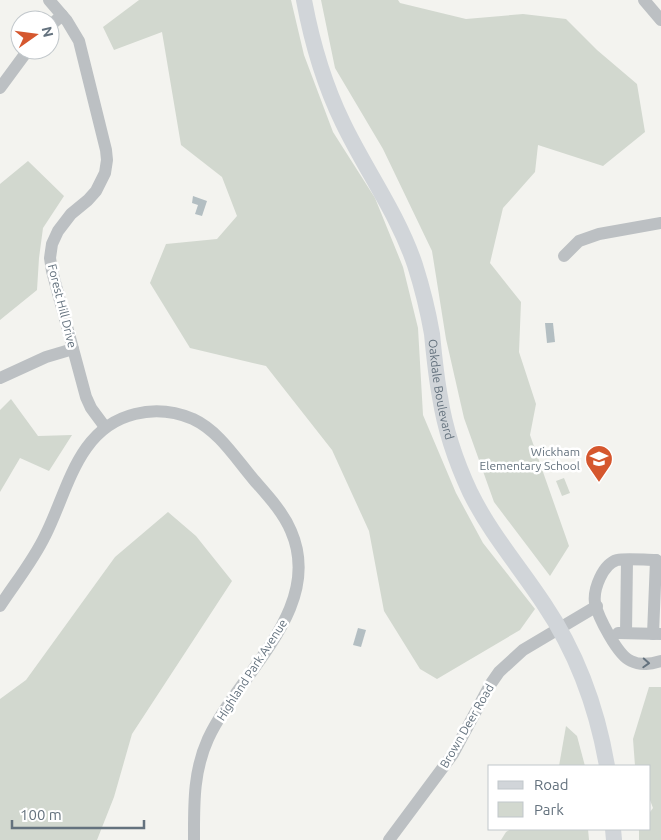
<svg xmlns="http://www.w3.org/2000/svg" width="661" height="840" font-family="Ubuntu,sans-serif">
  <rect width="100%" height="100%" fill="#f3f3ef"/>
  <!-- green -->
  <g fill="#d2d8cf">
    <polygon points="139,0 291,0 304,55 333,132 375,198 403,267 418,328 423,415 456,493 483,543 535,609 520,630 437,679 420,669 384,611 369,531 332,450 266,366 190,348 150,283 166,244 217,239 237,216 222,177 181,145 162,32 114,50 103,27"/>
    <polygon points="321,0 398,0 400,3 466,19 523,14 566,19 597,50 637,84 645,132 603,166 538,145 535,172 503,208 490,263 521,302 519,352 536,404 530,435 569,546 550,576 494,502 464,418 446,339 432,251 383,149 335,68"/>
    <polygon points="28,161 64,196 43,228 39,258 37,290 0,320 0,184"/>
    <polygon points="11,399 38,436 72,435 49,471 20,458 0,492 0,410"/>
    <polygon points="564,478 570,493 562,496 556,481"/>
    <polygon points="168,512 196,536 232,581 132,734 114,797 97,840 0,840 0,699 26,680 115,557"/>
    <polygon points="649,687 661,687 661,840 639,840 639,829 650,829 650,812 653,808 650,800 650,766 635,766 633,739"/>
    <polygon points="566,726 577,736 585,766 559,766"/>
    <polygon points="511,829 588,829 589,840 501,840 506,832"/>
  </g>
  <!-- water -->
  <g fill="#b3bec2">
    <polygon points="193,196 207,201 202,216 195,214 198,205 192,203"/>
    <polygon points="545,323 553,323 555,342 547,343"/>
    <polygon points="358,628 366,630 361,647 353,645"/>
  </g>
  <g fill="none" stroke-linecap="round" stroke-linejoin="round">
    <!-- minor -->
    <g stroke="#bcc0c3" stroke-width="12">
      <polyline points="49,0 67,21 79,41 106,150 107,160 105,173 96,191 88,200 71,214 58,231 52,244 50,258 52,271 86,397 91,408 105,427"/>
      <polyline points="644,0 661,20"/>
      <polyline points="50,26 62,15"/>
      <polyline points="0,88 28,50"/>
      <polyline points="564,256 579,241 599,234 661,223"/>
      <polyline points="0,378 46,357 73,349"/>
      <path d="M661,563L656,560C645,560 626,558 617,560C603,564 593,589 595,603C598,617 618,656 631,661C641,666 651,664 661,661"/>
      <path d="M0,606C15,583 33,561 45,536C68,491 77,428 135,414C155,409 174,411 193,419C219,431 236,459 254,480C268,496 283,512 291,531C325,609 238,674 208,739C193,772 194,805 194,840"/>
      <polyline points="618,633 661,634"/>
      <polyline points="626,633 627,560"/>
      <polyline points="653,634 656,560"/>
      <polyline points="389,840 453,754 490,685 499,672 523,650 597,606"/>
    </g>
    <!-- major -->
    <g stroke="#d1d5d9" stroke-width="16">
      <path id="s1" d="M304,0C312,43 324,84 343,123C366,171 398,214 415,265C422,287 428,311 432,334C434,355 436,376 440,397C445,429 456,462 470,492C490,533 519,566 544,604C577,653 597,708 607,766"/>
      <polyline points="613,829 614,840"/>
    </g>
  </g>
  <!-- one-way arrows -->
  <defs><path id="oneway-chevron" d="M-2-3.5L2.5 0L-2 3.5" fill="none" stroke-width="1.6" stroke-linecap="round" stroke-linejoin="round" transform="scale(1.25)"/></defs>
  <use stroke="#64727e" href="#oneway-chevron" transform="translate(646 663) rotate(3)"/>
  <!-- icons -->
  <defs>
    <symbol id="school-pin" viewBox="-11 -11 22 30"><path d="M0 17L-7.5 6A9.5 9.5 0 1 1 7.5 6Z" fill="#d5572e" stroke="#fff"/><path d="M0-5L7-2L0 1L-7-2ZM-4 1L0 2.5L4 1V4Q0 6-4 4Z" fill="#fff"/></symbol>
  </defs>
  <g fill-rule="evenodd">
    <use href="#school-pin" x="583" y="443" width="32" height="43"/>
  </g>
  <g text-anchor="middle" stroke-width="5" stroke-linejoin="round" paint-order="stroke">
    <!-- street labels -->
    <g font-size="12" fill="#64727e" stroke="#fff">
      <text transform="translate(62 306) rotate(76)" y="4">Forest Hill Drive</text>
      <text dy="4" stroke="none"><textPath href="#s1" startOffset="416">Oakdale Boulevard</textPath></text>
      <text transform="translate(252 670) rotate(-57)" y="4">Highland Park Avenue</text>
      <text transform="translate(467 726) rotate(-60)" y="4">Brown Deer Road</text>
    </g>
    <!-- poi labels -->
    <g font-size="12" fill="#64727e" stroke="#fff" text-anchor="end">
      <text x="580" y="456">Wickham<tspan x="580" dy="14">Elementary School</tspan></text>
    </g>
  </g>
  <!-- legend -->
  <rect x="488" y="765" width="162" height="65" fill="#ffffff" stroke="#c1c7cb"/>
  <rect x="498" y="781" width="25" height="8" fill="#d1d5d9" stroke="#c1c7cb"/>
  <text x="534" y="790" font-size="15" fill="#64727e">Road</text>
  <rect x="498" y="802" width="25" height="15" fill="#d2d8cf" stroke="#c1c7cb"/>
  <text x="534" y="815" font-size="15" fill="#64727e">Park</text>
  <!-- north arrow -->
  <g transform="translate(35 35) rotate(76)"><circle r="24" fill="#ffffff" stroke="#c1c7cb"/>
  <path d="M0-4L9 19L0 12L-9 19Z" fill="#d5572e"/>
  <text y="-8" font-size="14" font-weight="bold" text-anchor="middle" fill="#64727e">N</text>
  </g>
  <!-- scale -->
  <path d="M12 820v8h132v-8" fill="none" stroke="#64727e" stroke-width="2.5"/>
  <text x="20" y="820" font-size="15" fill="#64727e" stroke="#ffffff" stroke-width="4" paint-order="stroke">100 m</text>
</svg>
